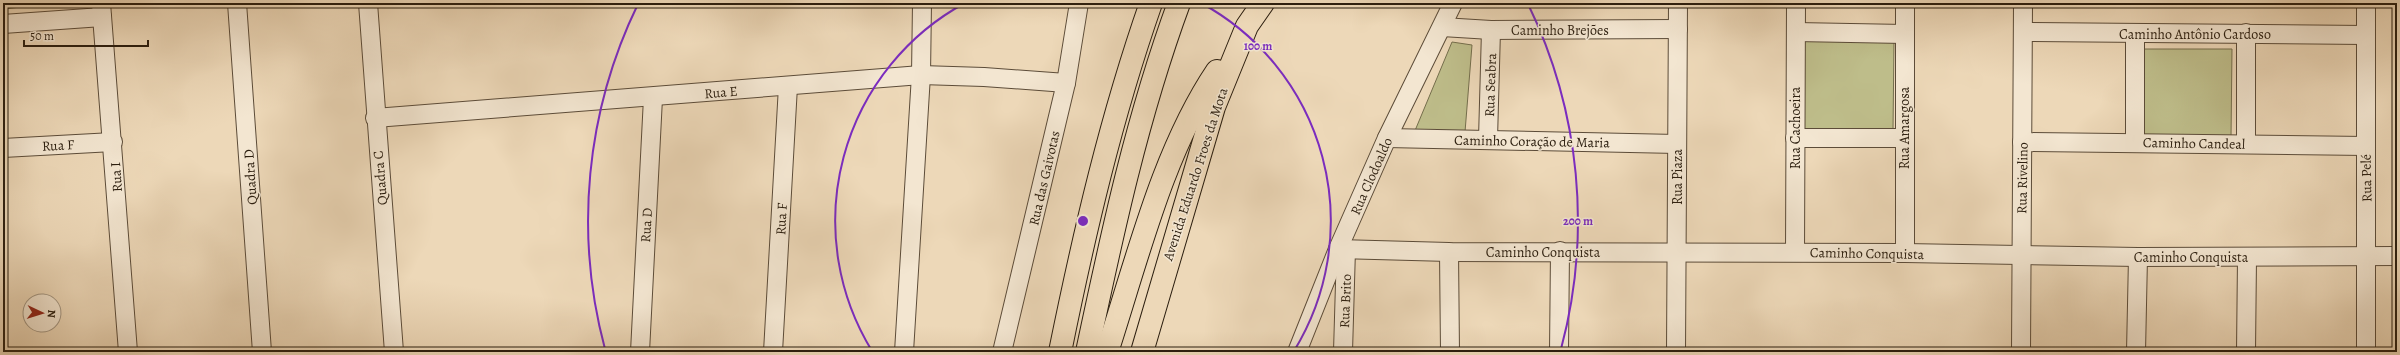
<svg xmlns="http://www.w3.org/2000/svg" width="2400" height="355" font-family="Alegreya,serif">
  <rect width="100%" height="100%" fill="#edd8b8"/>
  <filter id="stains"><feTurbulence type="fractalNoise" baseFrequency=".005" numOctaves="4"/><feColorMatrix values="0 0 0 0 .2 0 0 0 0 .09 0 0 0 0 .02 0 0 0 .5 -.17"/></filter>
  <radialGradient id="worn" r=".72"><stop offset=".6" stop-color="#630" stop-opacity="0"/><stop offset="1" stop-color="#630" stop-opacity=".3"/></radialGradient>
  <!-- green -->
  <g fill="#bebd8a" stroke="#746e4c">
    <polygon points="3,3 56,3 3,9"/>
    <polygon points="1800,41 1894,41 1893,131 1800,130"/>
    <polygon points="1452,42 1472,45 1465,132 1414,133"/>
    <polygon points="2138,49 2232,49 2231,138 2138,138"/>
  </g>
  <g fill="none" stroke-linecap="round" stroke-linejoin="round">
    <defs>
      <g id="minor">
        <polyline points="101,3 128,352"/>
        <polyline points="237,3 262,352"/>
        <polyline points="368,3 394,352"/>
        <polyline points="1905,3 1905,253"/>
        <polyline points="2366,3 2366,352"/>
        <polyline points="3,24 102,17"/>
        <polyline points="1442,27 1491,30 1678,29"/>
        <polyline points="1796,32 1905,34"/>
        <polyline points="2023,32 2366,35"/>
        <polyline points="2246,33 2246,143"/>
        <polyline points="2135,35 2135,142"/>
        <polyline points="375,118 921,75 984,77 1066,83"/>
        <polyline points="1387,138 1677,144"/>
        <polyline points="1795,138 1904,138"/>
        <polyline points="1488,139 1491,30"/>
        <polyline points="2022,142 2366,146"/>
        <polyline points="3,148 113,142"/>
        <polyline points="1338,249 1449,252 1905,253 2138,257 2397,256"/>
        <polyline points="1449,252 1450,352"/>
        <polyline points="1795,252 1796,3"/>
        <polyline points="640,352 653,98"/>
        <polyline points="773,352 788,86"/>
        <polyline points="904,352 921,75 922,3"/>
        <polyline points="1002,352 1066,83 1079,3"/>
        <polyline points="1297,352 1338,249 1387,138 1453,3"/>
        <polyline points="1343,352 1346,249"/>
        <polyline points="1559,352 1560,251"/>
        <polyline points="1676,352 1678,3"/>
        <polyline points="2021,352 2023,3"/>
        <polyline points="2136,352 2138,257"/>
        <polyline points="2246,352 2247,258"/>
      </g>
      <g id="trunk">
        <path d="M1060,352C1084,234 1111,117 1151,3"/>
        <path d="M1087,352C1112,234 1137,117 1179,3"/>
        <path d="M1107,352C1137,260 1163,151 1217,71"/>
        <polyline points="1142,352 1214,107 1247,26 1263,3"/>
      </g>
    </defs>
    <!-- minor casing -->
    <use href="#minor" stroke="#5c4c39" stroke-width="20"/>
    <!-- trunk casing -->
    <use href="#trunk" stroke="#2b1e0f" stroke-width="24"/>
    <!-- minor -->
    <use href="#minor" stroke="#f3e6d1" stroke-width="18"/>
    <!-- trunk -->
    <use href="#trunk" stroke="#edd8b8" stroke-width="22"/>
  </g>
  <!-- distance rings -->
  <g fill="none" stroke="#7b2cbf" stroke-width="2">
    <path d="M872 351A248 248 0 0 1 965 3M1201 3A248 248 0 0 1 1294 351"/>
    <path d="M605 349A495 495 0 0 1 638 4M1528 4A495 495 0 0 1 1561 349"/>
  </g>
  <g text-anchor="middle" stroke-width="3" stroke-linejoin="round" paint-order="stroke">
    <!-- street labels -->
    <g font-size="14" fill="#2b1e0f" stroke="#f3e6d1">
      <text x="1560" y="35">Caminho Brejões</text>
      <text x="2195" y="39">Caminho Antônio Cardoso</text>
      <text transform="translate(1490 85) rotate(-88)" y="5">Rua Seabra</text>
      <text transform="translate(721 92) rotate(-5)" y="5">Rua E</text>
      <text transform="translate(1795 128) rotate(-90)" y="5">Rua Cachoeira</text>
      <text transform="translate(1904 128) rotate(-90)" y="5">Rua Amargosa</text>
      <text transform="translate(1532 141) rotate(1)" y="5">Caminho Coração de Maria</text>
      <text transform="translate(2194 143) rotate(1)" y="5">Caminho Candeal</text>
      <text transform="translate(58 145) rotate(-3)" y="5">Rua F</text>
      <text transform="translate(1195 174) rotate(-72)" y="5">Avenida Eduardo Froes da Mota</text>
      <text transform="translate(1371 176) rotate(-66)" y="5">Rua Clodoaldo</text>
      <text transform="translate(116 177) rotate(-94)" y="5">Rua I</text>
      <text transform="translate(250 177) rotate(-94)" y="5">Quadra D</text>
      <text transform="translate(1677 177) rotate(-90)" y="5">Rua Piaza</text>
      <text transform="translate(380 178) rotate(-95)" y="5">Quadra C</text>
      <text transform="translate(1044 178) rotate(-77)" y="5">Rua das Gaivotas</text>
      <text transform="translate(2022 178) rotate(-89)" y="5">Rua Rivelino</text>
      <text transform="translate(2366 178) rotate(-91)" y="5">Rua Pelé</text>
      <text transform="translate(781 219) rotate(-87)" y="5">Rua F</text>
      <text transform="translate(646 225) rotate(-87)" y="5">Rua D</text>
      <text x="1543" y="257">Caminho Conquista</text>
      <text transform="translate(1867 253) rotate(1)" y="5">Caminho Conquista</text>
      <text x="2191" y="262">Caminho Conquista</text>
      <text transform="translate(1345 301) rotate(-88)" y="5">Rua Brito</text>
    </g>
  </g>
  <circle cx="1083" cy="221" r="6" fill="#7b2cbf" stroke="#f3e6d1" stroke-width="2"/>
  <g font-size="12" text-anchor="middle" font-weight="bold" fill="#7b2cbf" stroke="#f3e6d1" stroke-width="3" stroke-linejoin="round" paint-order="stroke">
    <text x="1258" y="50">100 m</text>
    <text x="1578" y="225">200 m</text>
  </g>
  <!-- margin -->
  <rect width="2400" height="355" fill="none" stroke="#edd8b8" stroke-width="16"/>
  <rect x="4" y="4" width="2392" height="347" fill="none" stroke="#2b1e0f" stroke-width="2"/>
  <rect x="8" y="8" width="2384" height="339" fill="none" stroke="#2b1e0f"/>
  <!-- north arrow -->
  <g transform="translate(42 313) rotate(94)"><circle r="19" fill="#f3e6d1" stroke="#a39683"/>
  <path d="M0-3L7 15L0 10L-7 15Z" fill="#8f2418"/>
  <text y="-6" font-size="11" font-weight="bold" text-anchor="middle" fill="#2b1e0f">N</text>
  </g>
  <!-- scale -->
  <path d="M24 40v6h124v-6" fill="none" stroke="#2b1e0f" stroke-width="2"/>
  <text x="30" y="40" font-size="12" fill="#2b1e0f" stroke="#f3e6d1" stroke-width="3" paint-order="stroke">50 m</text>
  <rect width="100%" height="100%" filter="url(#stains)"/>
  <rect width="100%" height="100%" fill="url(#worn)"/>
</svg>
